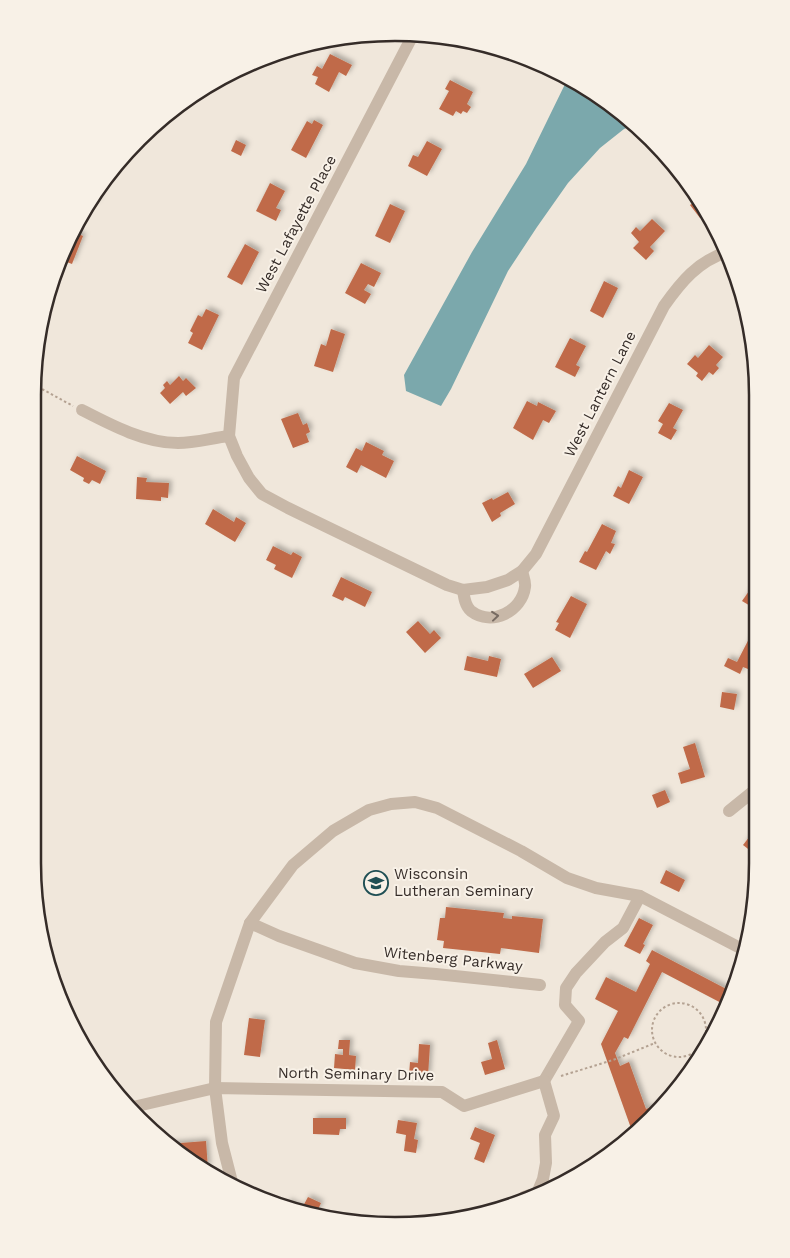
<svg xmlns="http://www.w3.org/2000/svg" width="790" height="1258" font-family="'Work Sans',sans-serif">
  <defs>
    <filter id="shadow"><feDropShadow dx="3" dy="-3" stdDeviation="2.5" flood-color="#0004"/></filter>
  </defs>
  <rect width="100%" height="100%" fill="#f0e7db"/>
  <!-- water -->
  <polygon fill="#7ba8ac" points="568,78 616,108 634,125 624,129 600,148 568,183 537,227 508,271 451,389 441,406 406,391 404,375 472,252 526,164"/>
  <!-- building -->
  <g fill="#c06b49" filter="url(#shadow)">
    <polygon points="330,54 352,65 346,76 339,72 329,92 315,84 318,77 312,75 317,66 322,69"/>
    <polygon points="450,80 473,92 467,104 471,107 467,113 463,111 461,114 456,111 453,116 439,109 449,91 445,89"/>
    <polygon points="314,120 323,125 306,158 291,150 307,121 312,124"/>
    <polygon points="236,140 246,145 241,156 231,151"/>
    <polygon points="427,141 442,149 427,176 408,166 413,155 418,157"/>
    <polygon points="109,172 95,204 92,202 108,174"/>
    <polygon points="270,183 285,191 276,208 281,210 276,221 256,211"/>
    <polygon points="698,200 707,213 700,218 690,205"/>
    <polygon points="390,204 405,211 390,243 375,236"/>
    <polygon points="652,219 665,231 650,247 654,251 646,260 633,248 639,242 631,233 636,227 640,231"/>
    <polygon points="74,232 83,236 72,264 59,259"/>
    <polygon points="245,244 259,252 242,285 227,277"/>
    <polygon points="361,263 381,273 374,287 368,284 364,290 371,294 365,304 345,293"/>
    <polygon points="604,281 618,288 603,318 590,311"/>
    <polygon points="742,293 746,308 741,310 736,295"/>
    <polygon points="206,309 219,315 202,350 188,343 193,333 190,331 198,315 202,317"/>
    <polygon points="331,329 345,334 333,372 314,366 321,344 326,346"/>
    <polygon points="570,338 586,346 576,365 580,367 575,377 555,367"/>
    <polygon points="709,345 723,357 716,365 719,368 713,375 709,372 702,381 696,376 698,373 687,364 695,355 698,358"/>
    <polygon points="179,376 183,381 186,378 196,388 186,396 183,392 170,404 160,393 165,388 163,385 167,381 170,385"/>
    <polygon points="527,401 537,406 538,402 556,411 549,423 543,420 533,440 513,428"/>
    <polygon points="669,403 683,410 673,428 677,430 671,440 658,433 663,424 658,421"/>
    <polygon points="298,413 303,425 307,423 310,432 306,434 309,442 293,448 281,419"/>
    <polygon points="366,442 384,451 382,455 394,461 386,478 361,465 357,473 346,467 356,448 362,451"/>
    <polygon points="77,456 106,471 100,484 92,480 89,484 83,481 84,478 70,470"/>
    <polygon points="629,470 643,477 629,504 613,496 618,486 621,488"/>
    <polygon points="137,477 147,478 146,482 169,483 168,498 161,497 161,501 136,499"/>
    <polygon points="508,492 515,504 500,513 501,516 492,522 482,503 492,498 493,500"/>
    <polygon points="213,509 234,522 236,517 246,523 235,542 205,524"/>
    <polygon points="602,524 616,531 611,543 615,544 610,554 606,551 596,570 579,562 585,551 587,552"/>
    <polygon points="273,546 291,555 293,552 302,557 292,578 274,569 276,565 266,560"/>
    <polygon points="341,577 372,592 365,607 345,597 343,601 332,596"/>
    <polygon points="749,591 756,595 756,600 752,607 742,601"/>
    <polygon points="571,596 587,604 570,638 555,630 559,623 556,622"/>
    <polygon points="418,621 430,634 434,630 441,638 425,653 406,632"/>
    <polygon points="753,631 756,633 755,658 748,669 743,667 740,674 724,666 728,658 737,662"/>
    <polygon points="467,656 488,661 489,656 501,659 497,677 464,670"/>
    <polygon points="552,657 561,671 533,688 524,674"/>
    <polygon points="722,692 737,694 734,710 720,707"/>
    <polygon points="695,743 705,777 681,784 678,773 690,769 683,747"/>
    <polygon points="665,790 670,802 657,808 652,795"/>
    <polygon points="753,832 755,833 755,847 752,852 743,845"/>
    <polygon points="666,870 685,880 679,892 660,883"/>
    <polygon points="446,907 504,913 503,918 512,919 512,916 543,919 539,953 501,948 500,954 443,948 444,941 437,940 440,918 445,918"/>
    <polygon points="639,918 653,925 643,944 645,945 640,954 624,946"/>
    <polygon points="652,950 732,992 727,1006 662,972 628,1039 624,1037 615,1053 620,1066 629,1062 646,1109 662,1103 632,1131 601,1044 618,1011 595,999 606,977 636,992 650,964 646,961"/>
    <polygon points="249,1018 265,1020 260,1057 244,1055"/>
    <polygon points="339,1040 350,1040 349,1055 356,1056 355,1070 334,1068 335,1054 343,1055 343,1049 338,1049"/>
    <polygon points="497,1040 505,1069 485,1075 481,1062 492,1059 488,1043"/>
    <polygon points="419,1044 430,1045 428,1076 409,1075 410,1062 418,1063"/>
    <polygon points="313,1118 346,1118 346,1129 340,1129 339,1135 313,1134"/>
    <polygon points="398,1120 417,1123 414,1139 418,1140 416,1153 404,1151 406,1135 396,1133"/>
    <polygon points="475,1127 495,1135 484,1163 474,1159 480,1143 470,1139"/>
    <polygon points="206,1141 208,1169 197,1163 196,1158 189,1158 174,1150 168,1144"/>
    <polygon points="308,1197 321,1203 316,1214 285,1208 288,1201 302,1208"/>
  </g>
  <g fill="none" stroke-linecap="round" stroke-linejoin="round">
    <!-- path -->
    <g stroke="#b4a292" stroke-width="2" stroke-dasharray="2.5 2.5" stroke-linecap="butt">
      <polyline points="35,382 42,389 73,406"/>
      <circle cx="679" cy="1030" r="27"/>
      <polyline points="561,1076 613,1060 655,1043"/>
    </g>
    <!-- minor -->
    <g stroke="#c8b8a8" stroke-width="12">
      <path d="M414,33L234,378L229,436L237,456L249,478L262,494L288,508L447,585L463,590L487,587L508,580L522,571L536,554L664,306C681,282 698,261 727,252"/>
      <path d="M82,410C111,425 145,443 178,443C195,443 212,438 229,436"/>
      <path d="M463,590C464,597 465,606 471,611C492,627 522,611 525,587C526,582 523,576 522,571"/>
      <polyline points="729,811 755,790"/>
      <polyline points="250,923 279,936 355,963 399,971 436,974 540,985"/>
      <polyline points="544,1081 579,1021 565,1005 566,988 576,973 605,942 623,928 640,896"/>
      <polyline points="133,1107 215,1088 442,1092 464,1106 544,1081"/>
      <polyline points="232,1182 222,1143 215,1088 216,1022 250,923 293,865 333,831 369,810 391,804 415,802 437,808 521,851 567,878 596,888 640,896 744,950"/>
      <polyline points="538,1191 543,1179 546,1163 545,1135 554,1116 544,1081"/>
      <polyline points="524,1197 530,1195"/>
    </g>
  </g>
  <!-- one-way arrows -->
  <defs><path id="oneway-chevron" d="M-2-3.5L2.5 0L-2 3.5" fill="none" stroke-width="1.6" stroke-linecap="round" stroke-linejoin="round" transform="scale(1.25)"/></defs>
  <use stroke="#776b62" href="#oneway-chevron" transform="translate(495 616) rotate(-6)"/>
  <!-- icons -->
  <defs>
    <symbol id="university-ring" viewBox="-11 -11 22 22"><circle r="9.5" fill="#f8f1e7" stroke="#1f4f54" stroke-width="1.5"/><path d="M0-5L7-2L0 1L-7-2ZM-4 1L0 2.5L4 1V4Q0 6-4 4Z" fill="#1f4f54"/></symbol>
  </defs>
  <g fill-rule="evenodd">
    <use href="#university-ring" x="362" y="869" width="28" height="28"/>
  </g>
  <g text-anchor="middle" stroke-width="4" stroke-linejoin="round" paint-order="stroke">
    <!-- street labels -->
    <g font-size="15" fill="#352c28" stroke="#f8f1e7">
      <text transform="translate(296 224) rotate(-62)" y="5">West Lafayette Place</text>
      <text transform="translate(600 394) rotate(-63)" y="5">West Lantern Lane</text>
      <text transform="translate(453 959) rotate(6)" y="5">Witenberg Parkway</text>
      <text transform="translate(356 1074) rotate(1)" y="5">North Seminary Drive</text>
    </g>
    <!-- poi labels -->
    <g font-size="15" fill="#352c28" stroke="#f8f1e7" text-anchor="start">
      <text x="394" y="879">Wisconsin<tspan x="394" dy="17">Lutheran Seminary</tspan></text>
    </g>
  </g>
  <!-- crop -->
  <path d="M0 0H790V1258H0ZM395 41H395A354 354 0 0 1 749 395V863A354 354 0 0 1 395 1217H395A354 354 0 0 1 41 863V395A354 354 0 0 1 395 41Z" fill="#f8f1e7" fill-rule="evenodd"/>
  <path fill="none" stroke="#352c28" stroke-width="2.5" d="M395 41H395A354 354 0 0 1 749 395V863A354 354 0 0 1 395 1217H395A354 354 0 0 1 41 863V395A354 354 0 0 1 395 41Z"/>
</svg>
